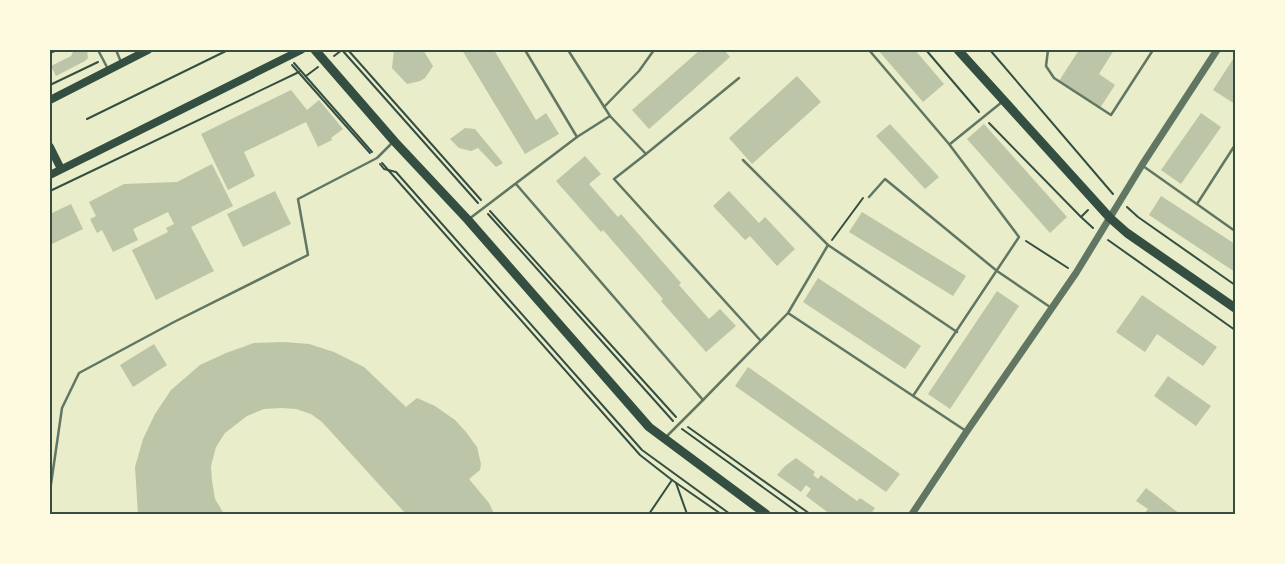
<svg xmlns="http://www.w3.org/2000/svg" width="1285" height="564" font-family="'DM Sans',sans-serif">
  <rect width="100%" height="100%" fill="#e9edc9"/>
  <!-- building -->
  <g fill="#bcc5a7">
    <polygon points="74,50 87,50 88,58 85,61 56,76 51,66 71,56"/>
    <polygon points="394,50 423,50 433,66 425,78 420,81 407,84 392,68"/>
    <polygon points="462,50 494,50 536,120 546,113 559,134 525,154"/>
    <polygon points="700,50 724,50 730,57 649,129 632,110"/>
    <polygon points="878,50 915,50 944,84 923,102"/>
    <polygon points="1079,50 1114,50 1099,74 1115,85 1100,108 1059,81"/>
    <polygon points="1235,56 1235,104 1213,90"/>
    <polygon points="797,76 821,102 752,164 729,138"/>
    <polygon points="291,90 307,110 319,100 343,129 331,138 332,140 318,147 306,122 244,152 255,176 228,190 201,134"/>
    <polygon points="1201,113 1221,127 1181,184 1161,170"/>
    <polygon points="890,124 939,177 925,189 876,136"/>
    <polygon points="984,124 1067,217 1050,233 967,139"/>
    <polygon points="465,128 475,129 503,163 496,167 478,148 471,151 459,148 450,139"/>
    <polygon points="585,156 601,174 589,184 618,217 621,214 681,283 679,285 709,319 720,309 736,326 706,352 661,301 663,299 603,230 601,232 556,181"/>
    <polygon points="212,164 233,206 191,227 214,271 156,300 132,250 168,232 166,228 174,224 168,212 133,229 138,240 113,252 102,230 97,233 90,219 96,216 89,202 124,184 177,182"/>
    <polygon points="275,191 291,224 243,247 227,214"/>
    <polygon points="729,191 759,223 765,217 795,249 777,266 750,236 745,240 713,206"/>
    <polygon points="1161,196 1235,244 1235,272 1149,215"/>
    <polygon points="71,204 83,229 50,245 50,214"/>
    <polygon points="862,212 966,276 953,296 849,232"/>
    <polygon points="818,278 921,346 905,369 803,302"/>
    <polygon points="997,291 1019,306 950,409 928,394"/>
    <polygon points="1142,295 1217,347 1203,366 1157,334 1145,352 1116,332"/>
    <polygon points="284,342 309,344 334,352 364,367 406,407 417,398 435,406 455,420 466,432 477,447 481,464 480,470 469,479 489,503 494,514 406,514 322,422 311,414 296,409 281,408 264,409 247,416 225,433 216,447 211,466 212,481 215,499 224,514 138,514 135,467 143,439 155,414 171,390 200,365 226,353 254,343"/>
    <polygon points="154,344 167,365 133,387 120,365"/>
    <polygon points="748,367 900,474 886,492 735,386"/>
    <polygon points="1168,376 1211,406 1196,426 1154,396"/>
    <polygon points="796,458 815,472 813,475 818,479 821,475 857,501 860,498 875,508 871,514 830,514 806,496 811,489 806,485 801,492 777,475 785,466"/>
    <polygon points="1146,488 1180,514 1144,514 1148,509 1136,501"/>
  </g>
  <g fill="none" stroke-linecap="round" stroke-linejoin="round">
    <!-- path -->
    <g stroke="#344e41" stroke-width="2">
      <polyline points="262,50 265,51 274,50"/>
      <polyline points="342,50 478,203"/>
      <polyline points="348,50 481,200"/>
      <polyline points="926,50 979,112"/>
      <polyline points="990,50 1113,194"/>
      <polyline points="50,53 57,50"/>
      <polyline points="334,56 342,50"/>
      <polyline points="294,63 372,152"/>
      <polyline points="292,65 370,153"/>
      <polyline points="306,76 318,67"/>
      <polyline points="50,85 98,62"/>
      <polyline points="87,119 228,50"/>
      <polyline points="989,123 1081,217 1093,228"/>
      <polyline points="382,163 640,455 672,480 721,514"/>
      <polyline points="380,164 384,169 396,172 642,450 730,514"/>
      <polyline points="50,191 299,72"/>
      <polyline points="1127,207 1138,217 1235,285"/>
      <polyline points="490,211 676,417"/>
      <polyline points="488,214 673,421"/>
      <polyline points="1081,217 1088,210"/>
      <polyline points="832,240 863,198"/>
      <polyline points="1108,240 1235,330"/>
      <polyline points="1026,241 1068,268"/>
      <polyline points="688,427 810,514"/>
      <polyline points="682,429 800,514"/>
      <polyline points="676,483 687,514"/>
      <polyline points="649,514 672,480"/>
    </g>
    <!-- service -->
    <g stroke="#617663" stroke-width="2.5">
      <polyline points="98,50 108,69"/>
      <polyline points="116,50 121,62"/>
      <polyline points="525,50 577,137"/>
      <polyline points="568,50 610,116"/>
      <polyline points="869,50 949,144 1019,237 913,396"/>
      <polyline points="1048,50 1046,66 1054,78 1111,115 1153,50"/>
      <polyline points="604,107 639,71 654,50"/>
      <polyline points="950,144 1002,102"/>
      <polyline points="646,154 614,179 760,340"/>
      <polyline points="743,160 828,245"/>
      <polyline points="1143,166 1235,231"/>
      <polyline points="516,184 703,400"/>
      <polyline points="869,197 885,179 997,271 1050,307"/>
      <polyline points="1197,204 1235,145"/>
      <polyline points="469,219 577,137 610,116 646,154 739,78"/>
      <polyline points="788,313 966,431"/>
      <polyline points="666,437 703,400 788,313 828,245 957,332"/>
      <polyline points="50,491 62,408 79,373 174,322 308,255 298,199 377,158 393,142"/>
      <polyline points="50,502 50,514"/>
    </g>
    <!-- tertiary -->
    <polyline stroke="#617663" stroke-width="7" points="912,514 967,431 1076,273 1142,165 1217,50"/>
    <!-- secondary -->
    <g stroke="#344e41" stroke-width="8">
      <polyline points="50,100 148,50"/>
      <polyline points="50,147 61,169"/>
      <polyline points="50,175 301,50"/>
    </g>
    <!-- primary -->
    <g stroke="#344e41" stroke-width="9">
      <polyline points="315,50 394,141 468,220 649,427 766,514"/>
      <polyline points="958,50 1110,218 1127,233 1235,308"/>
    </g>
  </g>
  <!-- border -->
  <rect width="1285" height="564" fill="none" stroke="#fefae0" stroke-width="102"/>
  <rect x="51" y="51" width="1183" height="462" fill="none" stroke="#344e41" stroke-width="2"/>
</svg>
